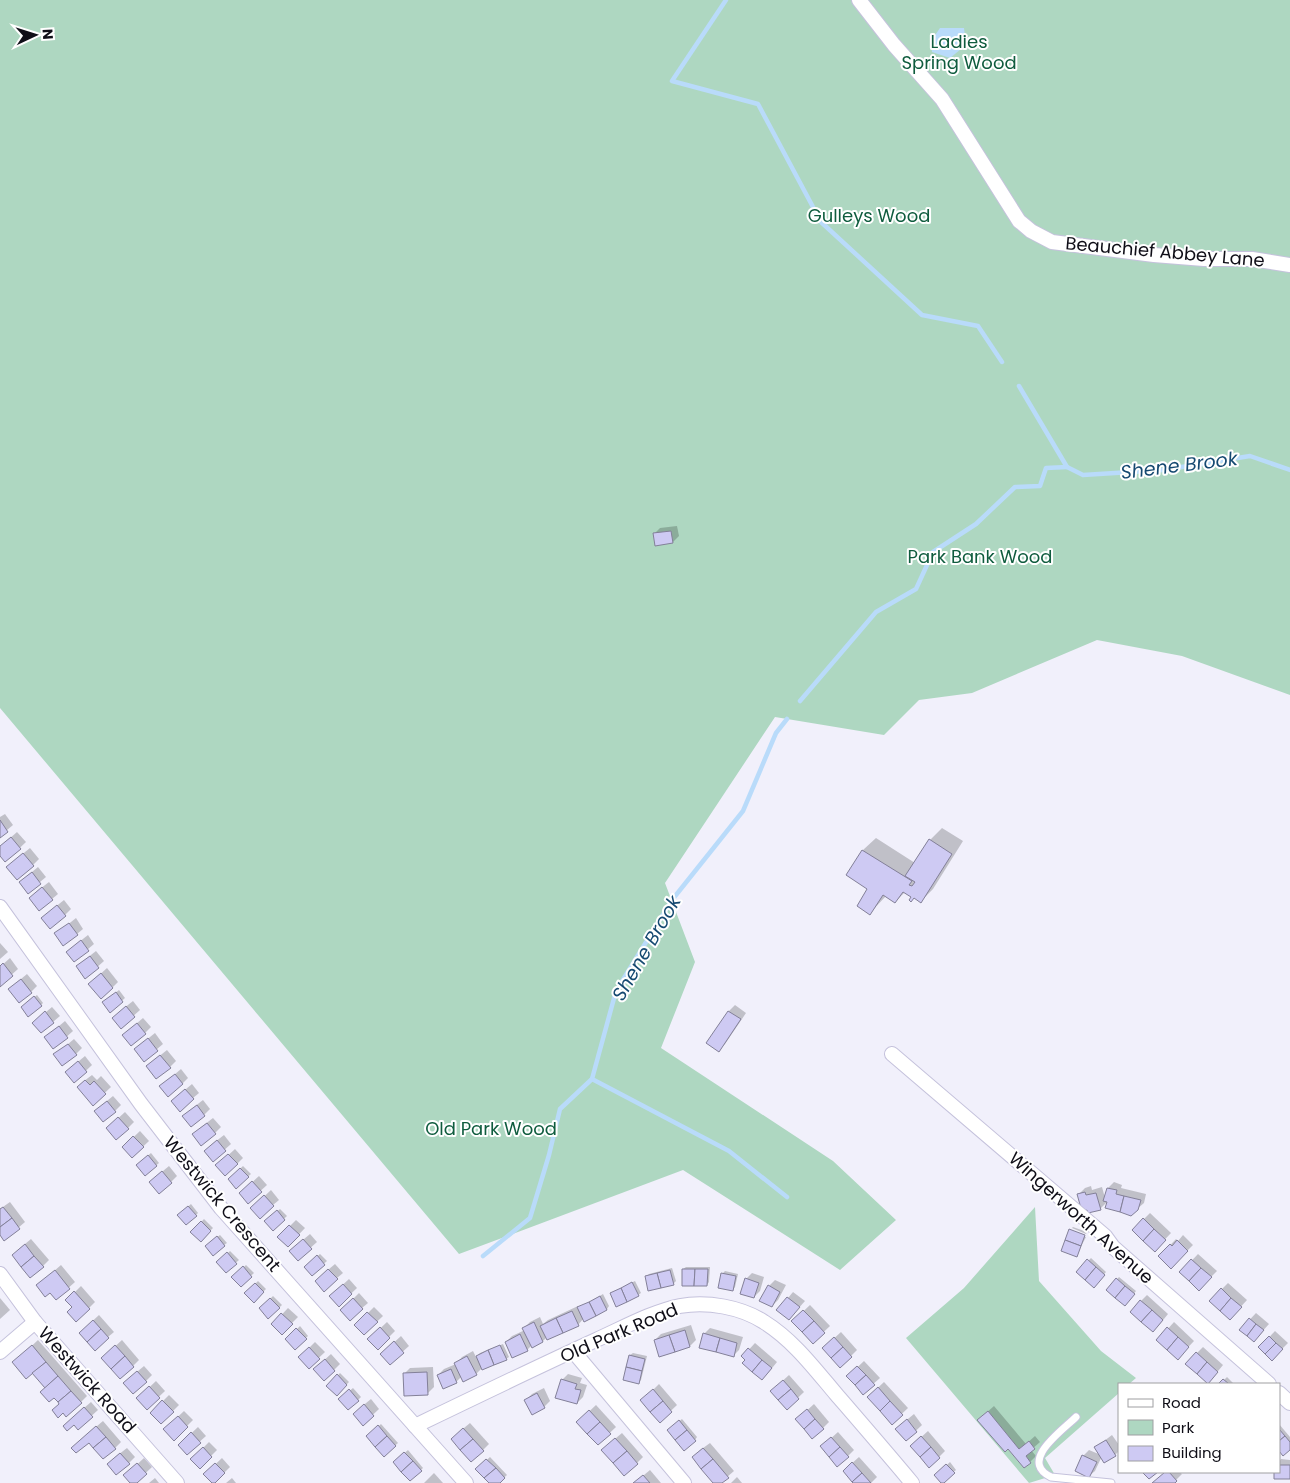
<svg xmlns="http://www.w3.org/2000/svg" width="1290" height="1483" font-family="Poppins,sans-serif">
  <rect width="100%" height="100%" fill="#f1f0fb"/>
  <!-- green -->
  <g fill="#aed7c1">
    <polygon points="0,0 1290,0 1290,695 1182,656 1097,640 972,693 919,700 884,735 775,717 665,883 695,962 661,1048 833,1161 896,1220 840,1270 683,1170 459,1254 0,708"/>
    <polygon points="1035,1207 1039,1281 1101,1351 1136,1378 1129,1384 1119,1384 1119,1393 1045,1458 1055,1475 1029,1483 906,1338 964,1288"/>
  </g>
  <!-- water -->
  <polygon fill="#b9dbfa" points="940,28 964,28 966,45 950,58 932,52 931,41"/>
  <!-- shadow -->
  <g fill="#0003">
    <polygon points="677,526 679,536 673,542 654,534 660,528"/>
    <polygon points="5,814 13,825 0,836 0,817"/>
    <polygon points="942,828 963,841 933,889 921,901 905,892 895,902 886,896 870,913 869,889 847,875 863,850 876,838 915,863 930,840"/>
    <polygon points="17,832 26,842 6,861 0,854 0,847"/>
    <polygon points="30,848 39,859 33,865 14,861"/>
    <polygon points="38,867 46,877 28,892 20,882"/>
    <polygon points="49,882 58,894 52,899 36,892"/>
    <polygon points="64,900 71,909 65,915 49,912"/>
    <polygon points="76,918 83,929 77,934 56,934"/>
    <polygon points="88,935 94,944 75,960 74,946"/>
    <polygon points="0,943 8,952 0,959"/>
    <polygon points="96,951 104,961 86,977 77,966"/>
    <polygon points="10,958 18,969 0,985 0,967"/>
    <polygon points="107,968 118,982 113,987 96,978"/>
    <polygon points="27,974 37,986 31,992 9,989"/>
    <polygon points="119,990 125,998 110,1011 106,1000"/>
    <polygon points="37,995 43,1003 41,1005 25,1004"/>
    <polygon points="133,1001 140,1010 121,1027 119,1012"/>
    <polygon points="735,1005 746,1013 725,1044 719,1050 708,1043 729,1011"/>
    <polygon points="52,1007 60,1016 41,1032 40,1017"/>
    <polygon points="143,1018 151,1027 145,1033 123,1035"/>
    <polygon points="65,1021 73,1031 54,1048 52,1032"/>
    <polygon points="155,1033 163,1044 144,1060 135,1049"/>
    <polygon points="74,1039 82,1048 76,1054 55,1055"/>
    <polygon points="167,1050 176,1061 170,1067 147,1066"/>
    <polygon points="85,1056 92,1065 75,1081 73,1066"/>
    <polygon points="181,1069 188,1078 182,1084 161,1086"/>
    <polygon points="92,1075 97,1080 101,1076 111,1087 93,1104 84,1081"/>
    <polygon points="192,1084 199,1093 193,1098 179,1095"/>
    <polygon points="113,1096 121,1105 115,1111 102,1105"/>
    <polygon points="203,1100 210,1109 204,1115 190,1110"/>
    <polygon points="125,1112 134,1122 128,1128 114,1122"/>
    <polygon points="213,1118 221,1127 215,1133 200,1128"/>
    <polygon points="140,1131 149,1141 132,1157 123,1147"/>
    <polygon points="224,1135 231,1144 213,1160 211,1145"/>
    <polygon points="235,1149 243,1158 237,1164 223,1160"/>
    <polygon points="151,1153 159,1163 145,1174 140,1162"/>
    <polygon points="169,1166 177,1176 160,1193 157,1176"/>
    <polygon points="243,1166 251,1174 236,1187 229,1179"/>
    <polygon points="259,1176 267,1185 248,1202 246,1188"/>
    <polygon points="1114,1182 1122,1185 1121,1188 1146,1194 1144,1203 1137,1209 1108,1201 1100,1209 1079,1194 1085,1188 1091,1186 1092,1190 1102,1187 1105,1198 1108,1188"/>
    <polygon points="271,1190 279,1200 273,1205 252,1208"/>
    <polygon points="10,1202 25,1222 5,1239 0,1233 0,1209"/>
    <polygon points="191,1204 198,1213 186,1224 178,1215"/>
    <polygon points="280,1209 287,1216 273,1229 266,1221"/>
    <polygon points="1150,1213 1171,1233 1155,1250 1133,1230"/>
    <polygon points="204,1219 213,1228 201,1240 192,1232"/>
    <polygon points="296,1220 305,1228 288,1246 279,1237"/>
    <polygon points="1073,1227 1087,1232 1086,1234 1072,1228"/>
    <polygon points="1070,1231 1086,1237 1076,1256"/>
    <polygon points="310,1234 317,1242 298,1259 297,1245"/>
    <polygon points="220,1235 227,1243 224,1245 209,1243"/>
    <polygon points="1183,1235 1193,1245 1171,1267 1160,1256 1176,1239 1178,1241"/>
    <polygon points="31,1239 49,1260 43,1266 19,1249"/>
    <polygon points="230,1251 239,1260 226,1271 218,1262"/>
    <polygon points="320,1254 327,1261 312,1274 305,1267"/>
    <polygon points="1198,1254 1217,1271 1199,1289 1181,1272"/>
    <polygon points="1091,1258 1106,1272 1094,1286 1078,1272"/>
    <polygon points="335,1264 343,1273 337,1278 322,1275"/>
    <polygon points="61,1265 75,1282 56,1299 50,1292 38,1285"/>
    <polygon points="246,1265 254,1273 241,1285 233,1277"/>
    <polygon points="686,1267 710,1267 709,1282 707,1285 683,1269"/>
    <polygon points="672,1268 676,1281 673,1284 646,1277 649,1274"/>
    <polygon points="725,1271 738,1274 735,1287 733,1290 722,1274"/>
    <polygon points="752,1273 764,1277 760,1291 754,1297 746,1279"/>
    <polygon points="1119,1277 1136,1291 1125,1305 1107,1290"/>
    <polygon points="349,1279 357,1288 339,1305 337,1290"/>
    <polygon points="775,1280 786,1285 778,1300 772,1306 769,1286"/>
    <polygon points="258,1281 266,1289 254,1301 246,1293"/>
    <polygon points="635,1281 641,1293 638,1295 611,1293"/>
    <polygon points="1228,1283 1247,1300 1236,1312 1222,1289"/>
    <polygon points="81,1286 95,1302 89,1308 73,1307 67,1300"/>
    <polygon points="793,1292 805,1301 789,1319 788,1298"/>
    <polygon points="359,1293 368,1303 362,1308 348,1304"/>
    <polygon points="603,1294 609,1306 607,1309 585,1320 584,1318 578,1325 547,1337 543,1341 533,1346 532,1345 527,1350 506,1342 512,1336 525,1330 524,1328 530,1322 540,1317 543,1324 548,1320 578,1306 579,1308"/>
    <polygon points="1147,1295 1168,1314 1159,1325 1141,1301"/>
    <polygon points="273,1296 282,1305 269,1317 261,1308"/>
    <polygon points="0,1298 10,1310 0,1319"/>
    <polygon points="810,1305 830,1326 813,1342 793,1321"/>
    <polygon points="374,1307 383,1316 364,1334 356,1325"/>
    <polygon points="288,1308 298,1317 282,1333 273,1324"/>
    <polygon points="1256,1313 1269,1324 1260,1334 1241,1329"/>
    <polygon points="99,1315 114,1332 108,1337 86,1327"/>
    <polygon points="387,1322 395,1331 378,1348 369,1339"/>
    <polygon points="1174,1322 1194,1341 1178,1358 1158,1340"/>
    <polygon points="691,1325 696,1340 690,1346 655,1340 661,1334"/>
    <polygon points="300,1326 308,1336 295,1348 287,1339"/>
    <polygon points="710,1328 743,1337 739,1350 733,1356 704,1334"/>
    <polygon points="1275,1331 1288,1343 1272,1359 1260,1347"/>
    <polygon points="841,1332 857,1350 851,1356 830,1342"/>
    <polygon points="401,1336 409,1346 390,1363 388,1348"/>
    <polygon points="38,1340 87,1396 81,1402 46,1388 20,1357"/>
    <polygon points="122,1340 139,1360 121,1378 109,1352"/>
    <polygon points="315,1342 325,1352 309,1367 300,1357"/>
    <polygon points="755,1343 777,1362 768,1373 743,1356"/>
    <polygon points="503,1344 509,1357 506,1359 482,1368 476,1374 462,1376 456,1382 438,1375 444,1369 456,1364 462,1357 473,1351 476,1357 480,1353"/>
    <polygon points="1203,1347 1223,1365 1214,1376 1197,1353"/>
    <polygon points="633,1353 647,1356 641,1380 638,1383 624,1379 630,1355"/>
    <polygon points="331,1354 340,1364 334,1370 321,1363"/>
    <polygon points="864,1361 880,1378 863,1393 848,1376"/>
    <polygon points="144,1366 152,1375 146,1381 131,1377"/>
    <polygon points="433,1367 434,1387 428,1393 404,1374 410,1368"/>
    <polygon points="340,1373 349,1382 337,1394 328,1386"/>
    <polygon points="568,1374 582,1378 580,1383 587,1385 583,1397 577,1403 562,1380"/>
    <polygon points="789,1375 804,1392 787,1408 778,1385"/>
    <polygon points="1227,1377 1234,1384 1220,1384"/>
    <polygon points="156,1381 165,1391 147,1408 138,1398"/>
    <polygon points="884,1382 908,1408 892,1423 868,1397"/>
    <polygon points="659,1384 677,1405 660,1421 648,1395"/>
    <polygon points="353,1388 361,1397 349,1409 340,1399"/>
    <polygon points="544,1388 550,1401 544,1407 526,1400 532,1394"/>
    <polygon points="169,1395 179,1405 161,1423 151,1413"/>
    <polygon points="371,1399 379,1409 363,1424 360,1408"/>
    <polygon points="91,1402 98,1410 78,1428 70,1420"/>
    <polygon points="814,1404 829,1422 823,1428 803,1414"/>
    <polygon points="596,1405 616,1427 598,1444 578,1422"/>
    <polygon points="994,1406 1026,1444 1035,1436 1040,1442 1031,1450 1036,1456 1030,1462 985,1414"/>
    <polygon points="184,1411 193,1420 174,1439 165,1429"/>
    <polygon points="914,1414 922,1425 906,1440 903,1423"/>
    <polygon points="682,1419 697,1437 695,1440 668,1430"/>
    <polygon points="103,1421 121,1442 115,1448 89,1441 78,1442"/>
    <polygon points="470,1423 489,1444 483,1450 458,1433"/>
    <polygon points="381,1424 398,1443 384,1455 368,1436"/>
    <polygon points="1279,1424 1290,1437 1290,1448 1284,1454 1279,1449"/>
    <polygon points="198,1427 206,1436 187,1453 179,1445"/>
    <polygon points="928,1431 945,1451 939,1457 918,1440"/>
    <polygon points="838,1432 854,1450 848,1456 828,1441"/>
    <polygon points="622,1433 643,1457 637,1463 609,1444"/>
    <polygon points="1112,1435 1119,1445 1119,1451 1115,1455 1102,1456 1095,1471 1089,1476 1083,1456 1089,1450 1101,1455 1096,1447"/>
    <polygon points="209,1442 217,1450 200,1467 192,1459"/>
    <polygon points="710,1443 734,1471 720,1483 715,1483 699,1451"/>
    <polygon points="127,1448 135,1457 129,1463 114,1458"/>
    <polygon points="408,1450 423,1468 410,1480 394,1462"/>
    <polygon points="490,1457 507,1475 498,1483 491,1483 477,1469"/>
    <polygon points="859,1457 877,1477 871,1483 855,1483 850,1465"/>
    <polygon points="144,1458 152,1467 135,1483 132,1483 131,1470"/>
    <polygon points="222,1458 230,1467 214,1483 205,1474"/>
    <polygon points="1281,1459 1290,1460 1290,1478 1275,1477 1275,1472 1279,1472 1279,1462"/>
    <polygon points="950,1462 956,1470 942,1482 936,1475"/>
    <polygon points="650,1470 661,1483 635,1483 638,1480"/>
    <polygon points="1166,1472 1179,1472 1182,1474 1173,1483 1154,1483"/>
    <polygon points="434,1473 443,1483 424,1483"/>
    <polygon points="737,1477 742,1483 731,1483"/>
    <polygon points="155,1478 159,1483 149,1483"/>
    <polygon points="232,1478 236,1483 226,1483"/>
  </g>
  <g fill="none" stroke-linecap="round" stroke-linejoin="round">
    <!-- stream -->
    <g stroke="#b9dbfa" stroke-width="4.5">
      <polyline points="726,0 672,81 758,104 821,222 922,315 978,326 1002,362"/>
      <polyline points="1019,386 1067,467 1083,475 1163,470 1250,456 1290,470"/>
      <polyline points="800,701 876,612 916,589 933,552 976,524 1015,487 1040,486 1046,468 1067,467"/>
      <polyline points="592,1079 729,1151 787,1197"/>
      <polyline points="483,1256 530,1218 549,1155 560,1109 592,1079 616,991 672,900 743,811 776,733 787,719"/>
    </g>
  </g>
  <!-- building -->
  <g fill="#cecaf3" stroke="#838098">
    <polygon points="671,531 673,543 655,546 653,533"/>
    <polygon points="0,820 8,832 0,838"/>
    <polygon points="11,837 21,849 5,862 0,856 0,846"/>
    <polygon points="929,839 952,854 921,903 914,898 911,902 909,900 911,897 903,892 895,903 883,895 870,915 857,906 867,889 846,875 862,850 912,881 909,885 912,886 915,882 905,876"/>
    <polygon points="23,853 34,866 17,880 6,867"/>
    <polygon points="32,872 41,884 28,894 19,882"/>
    <polygon points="42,887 53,900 39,911 29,898"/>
    <polygon points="57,905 66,916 50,929 41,918"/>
    <polygon points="69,923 78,935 63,946 54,933"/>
    <polygon points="81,940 89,951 74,962 66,952"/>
    <polygon points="90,956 99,968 85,979 76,966"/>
    <polygon points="3,963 13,976 0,987 0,966"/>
    <polygon points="101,973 113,988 101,999 88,984"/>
    <polygon points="21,979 32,993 19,1003 8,989"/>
    <polygon points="116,992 123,1002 110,1013 102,1002"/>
    <polygon points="34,996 42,1006 28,1017 21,1007"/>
    <polygon points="126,1006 135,1017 121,1029 112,1018"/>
    <polygon points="45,1011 54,1023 41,1033 32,1023"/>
    <polygon points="728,1011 741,1019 719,1052 706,1043"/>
    <polygon points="137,1023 146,1034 131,1046 122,1035"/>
    <polygon points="59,1026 68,1038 53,1049 44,1037"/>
    <polygon points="148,1038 158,1051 144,1062 134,1049"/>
    <polygon points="68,1044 77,1055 62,1066 53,1054"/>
    <polygon points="160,1055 171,1068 156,1079 146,1066"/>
    <polygon points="78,1061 87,1072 74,1083 65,1072"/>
    <polygon points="175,1074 183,1084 168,1097 159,1086"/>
    <polygon points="85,1080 90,1085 94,1081 106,1094 93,1106 77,1087"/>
    <polygon points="185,1089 194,1099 180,1112 171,1101"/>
    <polygon points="107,1101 116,1112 103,1122 94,1111"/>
    <polygon points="197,1105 205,1116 191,1127 182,1116"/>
    <polygon points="118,1117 129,1129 116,1140 106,1128"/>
    <polygon points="207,1123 216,1134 201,1146 192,1134"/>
    <polygon points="133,1136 144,1147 132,1158 122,1147"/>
    <polygon points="217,1140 226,1151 213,1162 204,1151"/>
    <polygon points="228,1154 238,1164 225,1176 215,1165"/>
    <polygon points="148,1155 157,1166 145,1176 136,1165"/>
    <polygon points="240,1168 249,1177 236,1189 228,1179"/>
    <polygon points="162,1171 172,1183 159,1194 149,1182"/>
    <polygon points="252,1181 262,1192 248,1204 239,1193"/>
    <polygon points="1107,1188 1117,1190 1116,1194 1124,1196 1120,1212 1105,1208 1107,1202 1103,1201"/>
    <polygon points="1085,1192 1086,1195 1096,1193 1101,1210 1088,1213 1087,1210 1082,1212 1077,1194"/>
    <polygon points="264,1195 274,1206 260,1219 250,1208"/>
    <polygon points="1124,1196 1141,1200 1138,1210 1131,1216 1120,1212"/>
    <polygon points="188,1206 197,1216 186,1225 177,1215"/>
    <polygon points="3,1207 12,1218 0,1227 0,1209"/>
    <polygon points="277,1210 285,1220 273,1231 264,1221"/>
    <polygon points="12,1218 20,1229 4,1241 0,1235 0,1227"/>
    <polygon points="1143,1218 1154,1229 1143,1241 1132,1230"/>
    <polygon points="201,1221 211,1231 201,1242 190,1232"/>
    <polygon points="289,1225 300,1235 288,1247 277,1237"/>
    <polygon points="1069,1229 1085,1235 1081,1246 1065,1240"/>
    <polygon points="1154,1229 1166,1240 1155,1252 1143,1241"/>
    <polygon points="217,1236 225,1246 213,1256 205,1246"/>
    <polygon points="303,1239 312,1249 298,1261 289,1251"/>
    <polygon points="1065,1240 1081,1246 1077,1257 1061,1251"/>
    <polygon points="1177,1240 1188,1251 1171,1269 1158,1256 1170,1244 1172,1246"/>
    <polygon points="25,1244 34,1256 21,1267 12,1255"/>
    <polygon points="227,1252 237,1264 226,1273 216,1262"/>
    <polygon points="317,1255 325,1265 312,1276 304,1267"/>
    <polygon points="34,1256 44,1267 30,1278 21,1267"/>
    <polygon points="1087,1259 1096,1267 1085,1280 1076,1272"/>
    <polygon points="1191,1259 1201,1268 1189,1281 1179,1272"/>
    <polygon points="243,1266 252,1277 241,1287 231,1277"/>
    <polygon points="1096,1267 1105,1275 1094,1288 1085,1280"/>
    <polygon points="1201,1268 1212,1277 1199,1291 1189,1281"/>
    <polygon points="328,1269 338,1279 324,1292 315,1281"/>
    <polygon points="682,1269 695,1269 694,1286 682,1286"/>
    <polygon points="695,1269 708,1269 707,1286 694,1286"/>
    <polygon points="55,1270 70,1289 56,1300 50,1293 45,1297 36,1285"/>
    <polygon points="670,1270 674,1285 661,1288 657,1273"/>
    <polygon points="657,1273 661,1288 648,1291 645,1276"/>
    <polygon points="721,1273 736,1276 733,1291 718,1288"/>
    <polygon points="745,1278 759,1283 754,1298 740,1294"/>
    <polygon points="1116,1278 1125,1286 1115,1298 1106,1290"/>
    <polygon points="632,1282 639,1296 627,1302 621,1288"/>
    <polygon points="255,1283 264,1292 254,1303 244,1293"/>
    <polygon points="343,1284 352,1294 339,1307 329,1296"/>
    <polygon points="768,1285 780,1292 772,1307 759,1301"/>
    <polygon points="1125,1286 1135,1294 1125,1306 1115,1298"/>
    <polygon points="621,1288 627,1302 616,1307 610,1293"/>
    <polygon points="1221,1288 1231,1298 1220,1311 1209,1301"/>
    <polygon points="74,1291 90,1309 76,1322 67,1312 72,1307 65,1300"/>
    <polygon points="600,1296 607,1310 596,1316 589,1302"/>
    <polygon points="787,1297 800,1307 789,1320 776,1310"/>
    <polygon points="270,1298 280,1308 268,1319 259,1308"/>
    <polygon points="353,1298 363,1309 350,1321 340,1310"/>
    <polygon points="1231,1298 1242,1307 1230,1320 1220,1311"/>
    <polygon points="1140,1300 1152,1310 1141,1322 1130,1312"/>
    <polygon points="589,1302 596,1316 584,1322 577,1307"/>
    <polygon points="803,1310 814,1321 802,1332 791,1321"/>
    <polygon points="1152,1310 1163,1320 1153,1332 1141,1322"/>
    <polygon points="572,1311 579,1326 563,1333 556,1318"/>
    <polygon points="367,1312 378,1322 364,1335 354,1325"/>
    <polygon points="281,1313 293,1324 282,1335 271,1324"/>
    <polygon points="556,1318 563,1333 547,1340 540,1326"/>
    <polygon points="1249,1318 1256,1324 1247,1336 1239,1330"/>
    <polygon points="93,1320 101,1329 87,1342 79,1333"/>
    <polygon points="814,1321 825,1333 813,1344 802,1332"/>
    <polygon points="534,1322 543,1342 532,1348 522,1328"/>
    <polygon points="1256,1324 1264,1330 1254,1342 1247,1336"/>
    <polygon points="380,1327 390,1338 378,1350 367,1339"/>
    <polygon points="1167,1327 1178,1337 1167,1350 1156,1340"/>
    <polygon points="296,1328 307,1339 295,1350 285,1339"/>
    <polygon points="101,1329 109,1338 95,1351 87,1342"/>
    <polygon points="685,1330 690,1347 675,1352 669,1335"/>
    <polygon points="703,1333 720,1338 716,1352 699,1348"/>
    <polygon points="520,1334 528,1351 512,1358 505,1342"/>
    <polygon points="669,1335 675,1352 659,1357 654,1340"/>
    <polygon points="1269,1336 1276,1343 1265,1354 1258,1347"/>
    <polygon points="834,1337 843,1347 831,1358 822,1348"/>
    <polygon points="1178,1337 1189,1347 1178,1360 1167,1350"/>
    <polygon points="720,1338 737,1343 734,1357 716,1352"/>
    <polygon points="394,1341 404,1353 390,1365 380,1354"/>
    <polygon points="1276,1343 1283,1349 1272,1361 1265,1354"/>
    <polygon points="32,1345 46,1362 26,1379 12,1362"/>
    <polygon points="115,1345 125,1356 111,1369 101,1358"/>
    <polygon points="500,1345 507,1360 494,1365 488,1350"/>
    <polygon points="309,1347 320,1359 309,1369 298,1357"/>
    <polygon points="843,1347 852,1357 840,1368 831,1358"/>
    <polygon points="748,1348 762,1360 752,1372 742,1363 745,1360 741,1356"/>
    <polygon points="488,1350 494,1365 482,1370 476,1356"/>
    <polygon points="1196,1352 1207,1362 1197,1374 1185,1364"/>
    <polygon points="629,1355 645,1359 642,1371 626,1367"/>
    <polygon points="125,1356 134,1367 120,1379 111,1369"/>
    <polygon points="467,1356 477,1375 463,1382 454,1363"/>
    <polygon points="325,1359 335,1371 324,1381 313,1369"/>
    <polygon points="762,1360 772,1368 762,1380 752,1372"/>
    <polygon points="46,1362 58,1376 45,1388 32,1373"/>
    <polygon points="1207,1362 1218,1372 1208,1384 1197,1374"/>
    <polygon points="857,1366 866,1375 855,1385 846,1376"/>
    <polygon points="626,1367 642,1371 639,1384 623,1380"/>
    <polygon points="451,1369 457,1383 443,1389 437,1375"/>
    <polygon points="137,1371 147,1382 133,1394 123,1383"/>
    <polygon points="427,1372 428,1395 404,1396 403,1373"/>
    <polygon points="337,1374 347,1385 337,1396 326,1386"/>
    <polygon points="866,1375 875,1385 863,1395 855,1385"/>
    <polygon points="58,1376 71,1391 58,1402 54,1398 49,1402 40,1392"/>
    <polygon points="561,1379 577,1384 575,1389 581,1390 577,1404 555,1398"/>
    <polygon points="1223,1379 1229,1384 1218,1384"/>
    <polygon points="783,1380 791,1389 778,1400 770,1391"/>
    <polygon points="149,1386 160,1398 147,1410 136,1398"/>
    <polygon points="878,1387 890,1401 880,1411 867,1397"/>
    <polygon points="349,1389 359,1401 348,1410 338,1399"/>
    <polygon points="653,1389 663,1401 650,1412 640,1400"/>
    <polygon points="791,1389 799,1399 787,1410 778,1400"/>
    <polygon points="71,1391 82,1403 66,1417 63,1413 58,1418 52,1410 59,1404 58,1402"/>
    <polygon points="537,1393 545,1408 532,1415 524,1400"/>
    <polygon points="162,1400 174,1412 161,1424 150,1413"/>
    <polygon points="663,1401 672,1412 660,1423 650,1412"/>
    <polygon points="890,1401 903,1415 892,1425 880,1411"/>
    <polygon points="364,1404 374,1416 363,1426 353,1414"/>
    <polygon points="84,1407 93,1417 78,1430 74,1425 67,1431 63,1426"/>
    <polygon points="807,1409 815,1419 804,1429 795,1419"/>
    <polygon points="589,1410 600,1422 587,1434 576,1422"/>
    <polygon points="988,1411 1019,1449 1029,1441 1035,1449 1026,1456 1031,1463 1024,1468 1008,1449 1005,1452 977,1420"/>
    <polygon points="178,1416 188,1427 174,1441 163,1429"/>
    <polygon points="815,1419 824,1429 812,1439 804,1429"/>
    <polygon points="907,1419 917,1432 906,1441 895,1429"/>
    <polygon points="679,1420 687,1430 675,1440 667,1430"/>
    <polygon points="600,1422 611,1434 598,1445 587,1434"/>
    <polygon points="378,1425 387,1436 375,1447 366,1436"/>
    <polygon points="96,1426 106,1437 93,1448 89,1443 76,1453 71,1448"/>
    <polygon points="463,1428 473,1439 460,1450 451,1439"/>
    <polygon points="1279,1429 1285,1436 1279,1441"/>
    <polygon points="687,1430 696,1441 684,1451 675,1440"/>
    <polygon points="191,1432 201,1443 187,1455 178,1445"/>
    <polygon points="387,1436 396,1446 384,1457 375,1447"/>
    <polygon points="921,1436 931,1447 920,1457 910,1446"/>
    <polygon points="1285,1436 1290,1442 1290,1450 1283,1456 1279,1451 1279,1441"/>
    <polygon points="106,1437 116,1449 103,1459 93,1448"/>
    <polygon points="831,1437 840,1447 829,1457 820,1446"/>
    <polygon points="615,1438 627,1451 613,1463 601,1450"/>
    <polygon points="473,1439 484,1451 471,1462 460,1450"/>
    <polygon points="1106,1440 1116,1456 1104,1463 1094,1447"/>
    <polygon points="203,1447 212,1457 200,1469 190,1459"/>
    <polygon points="840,1447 849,1457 837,1467 829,1457"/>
    <polygon points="931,1447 940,1458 929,1468 920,1457"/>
    <polygon points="703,1448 713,1459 701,1469 692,1457"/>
    <polygon points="627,1451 638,1464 624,1476 613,1463"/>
    <polygon points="404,1452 413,1461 401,1472 393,1462"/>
    <polygon points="120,1453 130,1464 116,1475 107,1464"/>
    <polygon points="1082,1455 1097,1462 1089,1478 1075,1471"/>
    <polygon points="486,1459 496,1468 484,1478 475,1469"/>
    <polygon points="713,1459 729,1478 722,1483 713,1483 701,1469"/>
    <polygon points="413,1461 422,1471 410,1481 401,1472"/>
    <polygon points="852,1462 862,1473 852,1482 843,1471"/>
    <polygon points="137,1463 147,1474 137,1483 130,1483 123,1475"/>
    <polygon points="215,1463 225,1473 215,1483 212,1483 203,1474"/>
    <polygon points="946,1464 955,1473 944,1483 941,1483 934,1475"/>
    <polygon points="1279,1465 1290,1465 1290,1479 1274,1479 1274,1472 1279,1472"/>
    <polygon points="496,1468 505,1478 500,1483 489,1483 484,1478"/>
    <polygon points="1142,1472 1158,1472 1149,1479"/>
    <polygon points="1165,1472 1169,1472 1177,1481 1175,1483 1152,1483"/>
    <polygon points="862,1473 871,1483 853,1483 852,1482"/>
    <polygon points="643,1475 650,1483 633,1483"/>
  </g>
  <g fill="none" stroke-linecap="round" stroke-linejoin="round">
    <defs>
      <path id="lane" d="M1076,1417C1062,1431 1018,1461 1051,1477L1111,1483"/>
      <g id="street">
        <polyline points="859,0 894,45 942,99 1019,221 1031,231 1052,242 1154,255 1204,259 1252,259 1290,265"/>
        <polyline points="0,907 141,1104 221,1208 466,1483"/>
        <polyline points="892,1054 1105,1236 1113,1247 1269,1384"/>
        <polyline points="0,1274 35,1322 177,1483"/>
        <polyline points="573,1351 684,1483"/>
        <polyline points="0,1352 35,1322"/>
        <polyline points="1279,1393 1290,1403"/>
        <path d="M415,1426C475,1397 535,1368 596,1340C623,1328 651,1312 680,1306C707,1301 741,1307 764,1322C793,1340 814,1368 836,1394C861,1423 887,1453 912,1483"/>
      </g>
    </defs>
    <!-- lane casing -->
    <use href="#lane" stroke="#c5c2dc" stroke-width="9"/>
    <!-- street casing -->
    <use href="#street" stroke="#c5c2dc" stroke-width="16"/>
    <!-- lane -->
    <use href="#lane" stroke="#fff" stroke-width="7"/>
    <!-- street -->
    <use href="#street" stroke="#fff" stroke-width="14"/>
  </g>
  <g text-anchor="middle" stroke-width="4" stroke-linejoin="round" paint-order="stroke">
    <!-- park labels -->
    <g font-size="18" fill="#0f5c3e" stroke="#fff">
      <text x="959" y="48">Ladies<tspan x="959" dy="21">Spring Wood</tspan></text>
      <text x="869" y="222">Gulleys Wood</text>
      <text x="980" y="563">Park Bank Wood</text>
      <text x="491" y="1135">Old Park Wood</text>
    </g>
    <!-- street labels -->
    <g font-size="18" fill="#0f0e17" stroke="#fff">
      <text transform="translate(1165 252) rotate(5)" y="6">Beauchief Abbey Lane</text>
      <text transform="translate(222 1204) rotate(50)" y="6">Westwick Crescent</text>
      <text transform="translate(1081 1218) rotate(42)" y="6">Wingerworth Avenue</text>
      <text transform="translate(619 1333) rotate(-23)" y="6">Old Park Road</text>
      <text transform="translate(87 1380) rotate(48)" y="6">Westwick Road</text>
    </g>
    <!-- water labels -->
    <g font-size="19" font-style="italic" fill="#154971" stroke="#fff">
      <text transform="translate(1179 465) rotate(-7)" y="7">Shene Brook</text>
      <text transform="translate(646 948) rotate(-60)" y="7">Shene Brook</text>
    </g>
  </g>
  <!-- legend -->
  <rect x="1118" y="1383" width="162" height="90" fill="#ffffff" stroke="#9f9fa2"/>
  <rect x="1128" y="1399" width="25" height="8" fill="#ffffff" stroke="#9f9fa2"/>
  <text x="1162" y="1408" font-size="15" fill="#0f0e17">Road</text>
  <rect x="1128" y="1420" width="25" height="15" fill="#aed7c1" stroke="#9f9fa2"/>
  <text x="1162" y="1433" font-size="15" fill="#0f0e17">Park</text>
  <rect x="1128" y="1446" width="25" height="15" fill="#cecaf3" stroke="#9f9fa2"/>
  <text x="1162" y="1458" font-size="15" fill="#0f0e17">Building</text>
  <!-- north arrow -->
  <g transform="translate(35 35) rotate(86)" stroke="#ffffff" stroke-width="4" paint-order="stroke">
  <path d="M0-4L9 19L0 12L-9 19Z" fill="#0f0e17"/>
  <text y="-8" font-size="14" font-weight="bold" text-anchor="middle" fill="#0f0e17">N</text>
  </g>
</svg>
